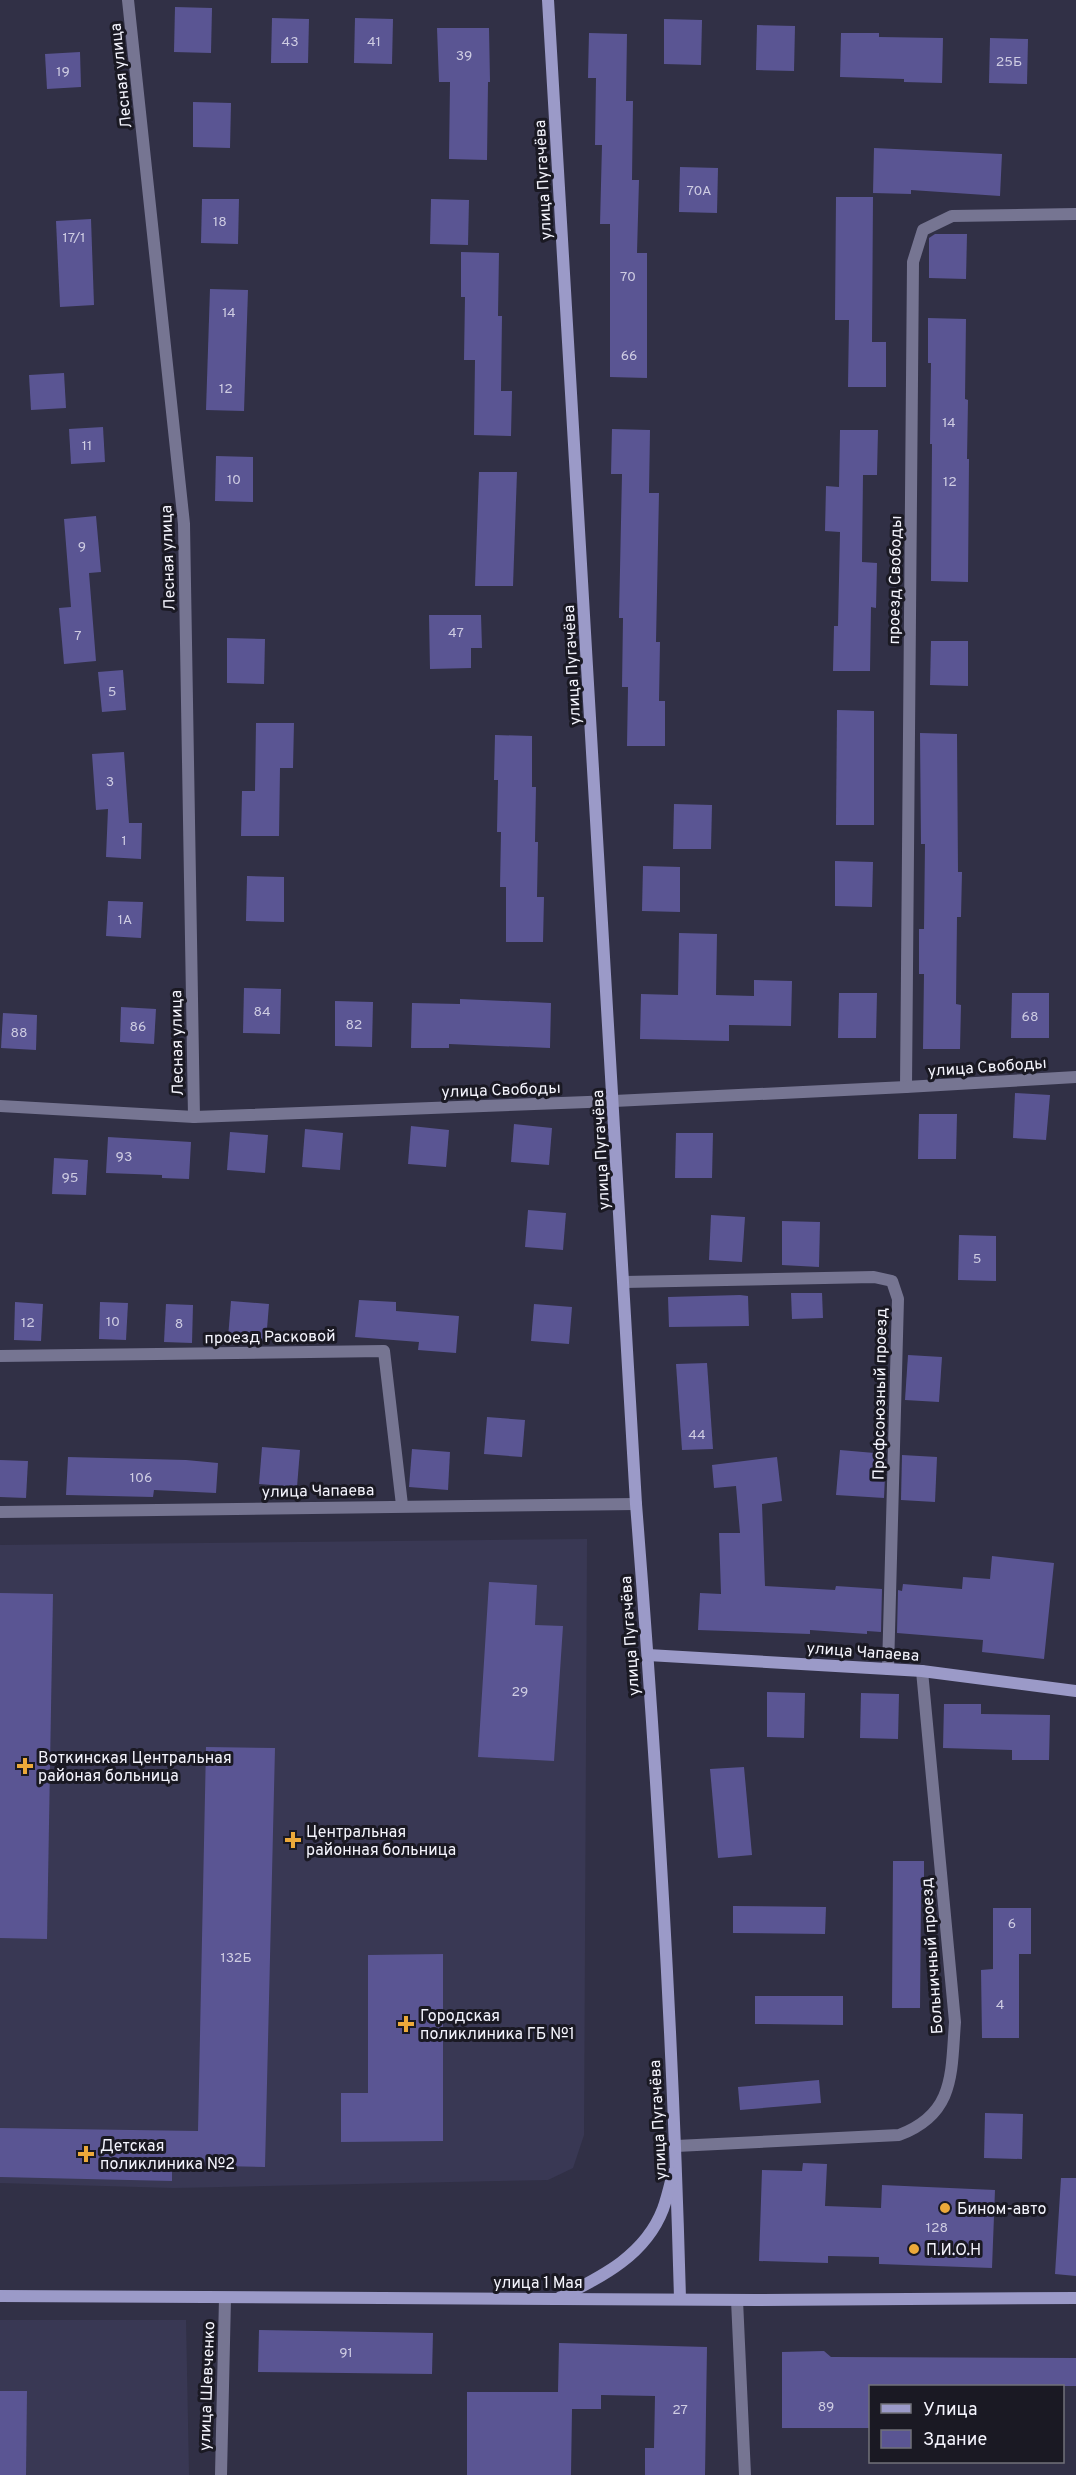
<svg xmlns="http://www.w3.org/2000/svg" width="1076" height="2475" font-family="Overpass,sans-serif">
  <rect width="100%" height="100%" fill="#313046"/>
  <!-- built -->
  <g fill="#393854">
    <polygon points="587,1539 584,2135 573,2168 548,2180 174,2188 0,2183 0,1545"/>
    <polygon points="0,2320 186,2320 189,2475 0,2475"/>
  </g>
  <!-- building -->
  <g fill="#5a5593">
    <polygon points="175,7 212,8 211,53 174,52"/>
    <polygon points="272,18 309,19 308,63 271,63"/>
    <polygon points="355,18 393,19 392,64 354,63"/>
    <polygon points="664,19 702,20 701,65 664,64"/>
    <polygon points="757,25 795,26 794,71 756,70"/>
    <polygon points="437,28 489,28 490,82 488,82 487,160 449,159 450,82 439,82"/>
    <polygon points="589,33 627,34 626,101 633,101 632,180 639,180 637,253 647,253 647,378 610,377 610,224 600,224 602,145 595,145 596,78 588,78"/>
    <polygon points="841,33 879,33 879,37 943,38 942,83 904,82 904,79 840,77"/>
    <polygon points="990,38 1028,39 1027,84 989,83"/>
    <polygon points="80,52 81,87 47,89 45,54"/>
    <polygon points="193,102 231,103 230,148 193,147"/>
    <polygon points="874,148 1002,154 1000,196 911,190 911,194 873,193"/>
    <polygon points="680,167 718,168 717,213 679,212"/>
    <polygon points="836,197 873,197 872,342 886,342 886,387 848,387 849,320 835,320"/>
    <polygon points="202,199 239,199 238,244 201,243"/>
    <polygon points="431,199 469,200 468,245 430,244"/>
    <polygon points="91,219 94,305 60,307 56,221"/>
    <polygon points="935,234 967,234 966,279 929,278 929,238"/>
    <polygon points="461,252 499,253 498,316 502,316 501,391 512,391 511,436 474,435 475,360 464,360 465,297 461,297"/>
    <polygon points="210,289 248,290 244,411 206,410"/>
    <polygon points="928,318 966,319 965,399 968,400 967,459 969,459 968,582 931,581 932,444 930,444 931,363 928,363"/>
    <polygon points="64,373 66,408 31,410 29,375"/>
    <polygon points="103,427 105,462 71,464 69,429"/>
    <polygon points="612,429 650,430 649,493 659,493 656,642 660,642 659,701 665,701 665,746 627,746 628,687 622,687 623,618 619,618 622,474 611,474"/>
    <polygon points="840,430 878,430 877,475 863,475 862,562 877,563 876,608 871,607 870,671 833,671 834,626 838,626 840,532 825,531 826,486 839,487"/>
    <polygon points="216,456 253,457 253,502 215,501"/>
    <polygon points="479,472 517,472 513,586 475,586"/>
    <polygon points="96,516 101,572 89,573 96,661 64,664 59,608 71,607 64,519"/>
    <polygon points="429,615 481,615 482,648 471,648 471,668 430,669"/>
    <polygon points="227,638 265,639 264,684 227,683"/>
    <polygon points="931,641 968,641 968,686 930,685"/>
    <polygon points="123,670 126,710 102,712 98,672"/>
    <polygon points="837,710 874,711 874,825 836,825"/>
    <polygon points="256,723 294,723 293,768 280,768 279,836 241,836 242,791 255,791"/>
    <polygon points="920,733 957,734 958,872 962,872 961,917 957,917 956,1004 961,1005 960,1049 923,1049 924,974 919,974 919,929 924,929 925,844 921,844"/>
    <polygon points="495,735 532,736 532,787 536,787 535,842 538,842 537,897 544,897 543,942 506,942 506,887 500,887 501,832 497,832 498,780 494,780"/>
    <polygon points="124,752 129,823 142,823 141,859 106,857 108,809 96,810 92,754"/>
    <polygon points="674,804 712,805 711,849 673,849"/>
    <polygon points="835,861 873,862 872,907 835,906"/>
    <polygon points="643,866 680,867 680,912 642,911"/>
    <polygon points="247,876 284,877 284,922 246,921"/>
    <polygon points="108,901 143,902 141,938 106,936"/>
    <polygon points="679,933 717,934 716,995 754,996 754,980 792,981 791,1026 729,1025 729,1041 640,1039 641,994 678,995"/>
    <polygon points="244,988 281,989 280,1034 243,1033"/>
    <polygon points="839,993 877,993 876,1038 838,1038"/>
    <polygon points="1012,993 1049,993 1049,1038 1011,1038"/>
    <polygon points="460,999 551,1003 550,1048 449,1044 449,1048 411,1048 412,1003 460,1004"/>
    <polygon points="335,1001 373,1002 372,1047 335,1046"/>
    <polygon points="121,1007 156,1009 154,1044 120,1042"/>
    <polygon points="3,1013 37,1015 36,1050 1,1048"/>
    <polygon points="1015,1093 1050,1095 1046,1140 1013,1138"/>
    <polygon points="919,1114 957,1114 956,1159 918,1159"/>
    <polygon points="514,1124 552,1128 549,1165 511,1162"/>
    <polygon points="411,1126 449,1130 446,1167 408,1164"/>
    <polygon points="305,1129 343,1133 340,1170 302,1167"/>
    <polygon points="230,1132 268,1135 265,1173 227,1170"/>
    <polygon points="676,1133 713,1133 712,1178 675,1178"/>
    <polygon points="108,1137 191,1142 189,1179 162,1178 162,1175 106,1173"/>
    <polygon points="54,1158 88,1160 86,1195 52,1194"/>
    <polygon points="528,1210 566,1213 563,1250 525,1247"/>
    <polygon points="711,1215 745,1217 742,1262 709,1260"/>
    <polygon points="782,1221 820,1222 819,1267 782,1265"/>
    <polygon points="959,1235 996,1236 996,1281 958,1280"/>
    <polygon points="791,1293 822,1293 823,1318 792,1319"/>
    <polygon points="740,1295 748,1296 749,1326 669,1327 668,1297"/>
    <polygon points="359,1300 396,1302 396,1311 459,1316 456,1353 418,1350 419,1342 355,1337"/>
    <polygon points="231,1301 269,1304 266,1341 228,1338"/>
    <polygon points="15,1302 43,1304 41,1341 14,1340"/>
    <polygon points="100,1302 128,1303 126,1340 99,1339"/>
    <polygon points="166,1304 193,1305 192,1343 164,1342"/>
    <polygon points="534,1304 572,1307 569,1344 531,1341"/>
    <polygon points="908,1355 942,1357 939,1402 905,1400"/>
    <polygon points="707,1363 713,1449 682,1450 676,1364"/>
    <polygon points="487,1417 525,1420 522,1457 484,1454"/>
    <polygon points="262,1447 300,1450 297,1487 259,1484"/>
    <polygon points="412,1449 450,1452 448,1490 409,1487"/>
    <polygon points="840,1450 886,1454 884,1498 836,1495"/>
    <polygon points="902,1455 937,1457 935,1502 901,1500"/>
    <polygon points="68,1457 186,1460 218,1463 216,1493 154,1490 153,1497 66,1495"/>
    <polygon points="777,1457 782,1501 762,1504 765,1586 835,1590 836,1586 882,1589 881,1632 867,1631 867,1634 810,1630 810,1634 698,1630 700,1593 721,1594 719,1533 740,1533 736,1486 714,1488 712,1465"/>
    <polygon points="0,1460 28,1461 26,1498 0,1497"/>
    <polygon points="992,1556 1054,1563 1044,1659 982,1652 983,1640 897,1633 898,1590 902,1591 903,1584 962,1589 963,1577 990,1579"/>
    <polygon points="489,1582 537,1585 535,1625 563,1626 554,1761 478,1757"/>
    <polygon points="0,1593 53,1594 47,1939 0,1938"/>
    <polygon points="767,1692 805,1693 804,1738 767,1737"/>
    <polygon points="861,1693 899,1694 898,1739 860,1738"/>
    <polygon points="944,1704 981,1704 981,1714 1050,1715 1049,1760 1012,1760 1012,1750 943,1748"/>
    <polygon points="206,1747 275,1748 265,2167 172,2165 172,2181 0,2177 0,2128 198,2131"/>
    <polygon points="744,1767 752,1855 718,1858 710,1769"/>
    <polygon points="893,1861 924,1861 924,1895 921,1895 920,2008 892,2008"/>
    <polygon points="733,1906 826,1907 825,1934 733,1933"/>
    <polygon points="993,1908 1031,1908 1031,1954 1019,1954 1019,2038 982,2038 981,1970 993,1969"/>
    <polygon points="443,1954 443,2141 341,2142 341,2093 368,2093 368,1955"/>
    <polygon points="755,1996 843,1996 843,2025 755,2024"/>
    <polygon points="819,2080 821,2103 740,2110 738,2087"/>
    <polygon points="985,2113 1023,2114 1022,2159 984,2158"/>
    <polygon points="803,2163 827,2164 825,2206 881,2208 882,2185 995,2190 992,2268 879,2264 879,2257 828,2256 828,2263 759,2261 762,2170 802,2171"/>
    <polygon points="1061,2178 1076,2178 1076,2276 1055,2274"/>
    <polygon points="259,2330 433,2333 432,2374 258,2372"/>
    <polygon points="559,2343 707,2347 705,2475 645,2475 645,2448 654,2448 655,2396 601,2395 601,2409 572,2409 571,2475 467,2475 467,2392 558,2392"/>
    <polygon points="824,2351 831,2357 1076,2358 1076,2386 870,2386 870,2428 782,2428 782,2352"/>
    <polygon points="0,2391 27,2391 26,2475 0,2475"/>
  </g>
  <g fill="none" stroke-linecap="round" stroke-linejoin="round">
    <!-- street -->
    <g stroke="#767592" stroke-width="12">
      <polyline points="128,0 184,524 194,1117"/>
      <polyline points="906,1087 913,262 923,230 952,216 1076,214"/>
      <polyline points="0,1106 194,1117 614,1101 906,1087 1076,1077"/>
      <polyline points="624,1282 874,1277 892,1281 898,1299 888,1669"/>
      <polyline points="0,1356 384,1351 402,1505"/>
      <polyline points="0,1512 636,1504"/>
      <path d="M676,2146L899,2135C955,2114 951,2074 955,2022L922,1671"/>
      <polyline points="737,2300 745,2475"/>
      <polyline points="221,2475 225,2298"/>
    </g>
    <!-- secondary -->
    <g stroke="#9b9ac8" stroke-width="12">
      <path d="M548,0L636,1504C657,1769 673,2034 680,2299"/>
      <polyline points="648,1655 922,1671 1076,1691"/>
      <polyline points="0,2296 755,2300 1076,2298"/>
      <path d="M559,2298C601,2277 645,2256 663,2209C667,2198 670,2185 673,2173"/>
    </g>
  </g>
  <!-- markers -->
  <g fill="#eca93a" stroke="#1a1923" stroke-width="2">
    <path d="M22 1757h6v6h6v6h-6v6h-6v-6h-6v-6h6z"/>
    <path d="M290 1831h6v6h6v6h-6v6h-6v-6h-6v-6h6z"/>
    <path d="M403 2015h6v6h6v6h-6v6h-6v-6h-6v-6h6z"/>
    <path d="M83 2145h6v6h6v6h-6v6h-6v-6h-6v-6h6z"/>
    <circle cx="945" cy="2208" r="6"/>
    <circle cx="914" cy="2249" r="6"/>
  </g>
  <g text-anchor="middle" stroke-width="6" stroke-linejoin="round" paint-order="stroke">
    <!-- number labels -->
    <g font-size="14" fill="#cecce2">
      <text x="290" y="46">43</text>
      <text x="374" y="46">41</text>
      <text x="464" y="60">39</text>
      <text x="1009" y="66">25Б</text>
      <text x="63" y="76">19</text>
      <text x="699" y="195">70А</text>
      <text x="220" y="226">18</text>
      <text x="74" y="242">17/1</text>
      <text x="628" y="281">70</text>
      <text x="229" y="317">14</text>
      <text x="629" y="360">66</text>
      <text x="226" y="393">12</text>
      <text x="949" y="427">14</text>
      <text x="87" y="450">11</text>
      <text x="234" y="484">10</text>
      <text x="950" y="486">12</text>
      <text x="82" y="551">9</text>
      <text x="456" y="637">47</text>
      <text x="78" y="640">7</text>
      <text x="112" y="696">5</text>
      <text x="110" y="786">3</text>
      <text x="124" y="845">1</text>
      <text x="125" y="924">1А</text>
      <text x="262" y="1016">84</text>
      <text x="1030" y="1021">68</text>
      <text x="354" y="1029">82</text>
      <text x="138" y="1031">86</text>
      <text x="19" y="1037">88</text>
      <text x="124" y="1161">93</text>
      <text x="70" y="1182">95</text>
      <text x="977" y="1263">5</text>
      <text x="113" y="1326">10</text>
      <text x="28" y="1327">12</text>
      <text x="179" y="1328">8</text>
      <text x="697" y="1439">44</text>
      <text x="141" y="1482">106</text>
      <text x="520" y="1696">29</text>
      <text x="1012" y="1928">6</text>
      <text x="236" y="1962">132Б</text>
      <text x="1000" y="2009">4</text>
      <text x="937" y="2232">128</text>
      <text x="346" y="2357">91</text>
      <text x="826" y="2411">89</text>
      <text x="680" y="2414">27</text>
    </g>
    <!-- street labels -->
    <g font-size="16" fill="#f4f4fd" stroke="#1a1923">
      <text transform="translate(120 76) rotate(-96)" y="6">Лесная улица</text>
      <text transform="translate(542 180) rotate(-93)" y="6">улица Пугачёва</text>
      <text transform="translate(167 558) rotate(-92)" y="6">Лесная улица</text>
      <text transform="translate(894 580) rotate(-89)" y="6">проезд Свободы</text>
      <text transform="translate(571 665) rotate(-93)" y="6">улица Пугачёва</text>
      <text transform="translate(176 1043) rotate(-91)" y="6">Лесная улица</text>
      <text transform="translate(987 1066) rotate(-4)" y="6">улица Свободы</text>
      <text transform="translate(501 1089) rotate(-2)" y="6">улица Свободы</text>
      <text transform="translate(600 1150) rotate(-93)" y="6">улица Пугачёва</text>
      <text transform="translate(270 1336) rotate(-1)" y="6">проезд Расковой</text>
      <text transform="translate(879 1394) rotate(-89)" y="6">Профсоюзный проезд</text>
      <text transform="translate(318 1490) rotate(-1)" y="6">улица Чапаева</text>
      <text transform="translate(629 1636) rotate(-94)" y="6">улица Пугачёва</text>
      <text transform="translate(863 1651) rotate(4)" y="6">улица Чапаева</text>
      <text transform="translate(931 1956) rotate(-94)" y="6">Больничный проезд</text>
      <text transform="translate(657 2120) rotate(-93)" y="6">улица Пугачёва</text>
      <text x="538" y="2288">улица 1 Мая</text>
      <text transform="translate(206 2386) rotate(-88)" y="6">улица Шевченко</text>
    </g>
    <!-- poi labels -->
    <g font-size="16" fill="#f4f4fd" stroke="#1a1923" text-anchor="start">
      <text x="38" y="1763">Воткинская Центральная<tspan x="38" dy="18">районая больница</tspan></text>
      <text x="306" y="1837">Центральная<tspan x="306" dy="18">районная больница</tspan></text>
      <text x="420" y="2021">Городская<tspan x="420" dy="18">поликлиника ГБ №1</tspan></text>
      <text x="100" y="2151">Детская<tspan x="100" dy="18">поликлиника №2</tspan></text>
      <text x="957" y="2214">Бином-авто</text>
      <text x="926" y="2255">П.И.О.Н</text>
    </g>
  </g>
  <!-- legend -->
  <rect x="869" y="2385" width="195" height="78" fill="#1a1923" stroke="#71717a" stroke-width="1.5"/>
  <rect x="881" y="2404" width="30" height="9" fill="#9b9ac8" stroke="#71717a" stroke-width="1.5"/>
  <text x="923" y="2415" font-size="18" fill="#f4f4fd">Улица</text>
  <rect x="881" y="2430" width="30" height="18" fill="#5a5593" stroke="#71717a" stroke-width="1.5"/>
  <text x="923" y="2445" font-size="18" fill="#f4f4fd">Здание</text>
</svg>
